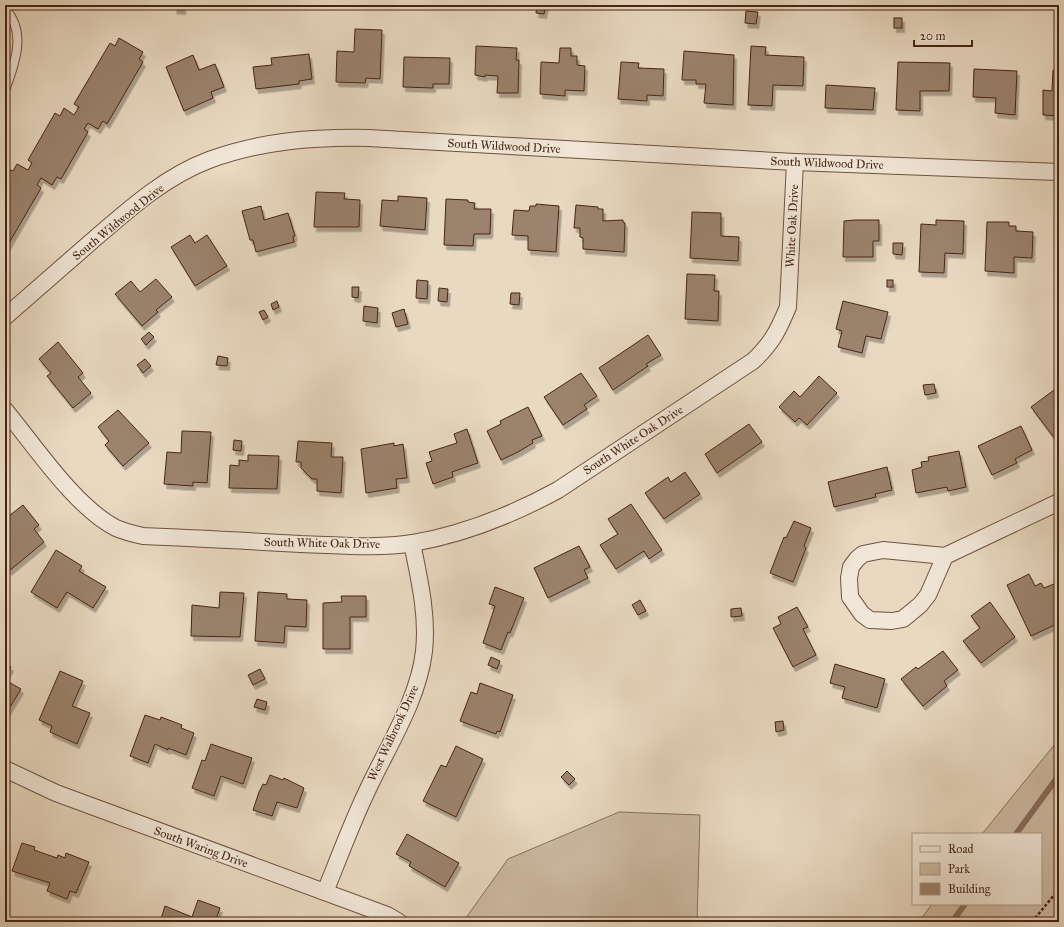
<svg xmlns="http://www.w3.org/2000/svg" width="1064" height="927" font-family="'IM FELL Great Primer',serif">
  <defs>
    <filter id="shadow"><feDropShadow dx="2.5" dy="4.5" stdDeviation="0" flood-color="#0004"/></filter>
  </defs>
  <rect width="100%" height="100%" fill="#e9d9c1"/>
  <filter id="stains"><feTurbulence type="fractalNoise" baseFrequency=".005" numOctaves="4"/><feColorMatrix values="0 0 0 0 .2 0 0 0 0 .09 0 0 0 0 .02 0 0 0 .5 -.17"/></filter>
  <radialGradient id="worn" r=".72"><stop offset=".6" stop-color="#630" stop-opacity="0"/><stop offset="1" stop-color="#630" stop-opacity=".3"/></radialGradient>
  <!-- green -->
  <g fill="#cdbaa3" stroke="#8a705a">
    <polygon points="1059,739 1059,922 919,922 932,904 1041,904 1041,834 982,834"/>
    <polygon points="619,812 700,815 697,922 463,922 508,859"/>
  </g>
  <g fill="none" stroke-linecap="round" stroke-linejoin="round">
    <!-- stream -->
    <g stroke="#876c58" stroke-width="6">
      <polyline points="1016,834 1059,775"/>
      <polyline points="952,922 965,904"/>
    </g>
  </g>
  <!-- building -->
  <g fill="#9b836d" stroke="#462512" filter="url(#shadow)">
    <polygon points="175,5 183,5 183,10 174,9"/>
    <polygon points="537,5 546,5 544,14 536,13"/>
    <polygon points="746,11 758,12 756,24 745,23"/>
    <rect x="894" y="18" width="8" height="10"/>
    <polygon points="355,29 382,30 380,79 366,78 365,83 336,82 337,51 354,52"/>
    <polygon points="119,38 143,52 139,59 143,62 107,124 103,121 98,129 88,123 84,129 88,132 61,179 57,177 52,185 41,178 37,185 41,188 5,250 5,175 8,169 13,171 17,164 28,170 32,163 28,160 55,113 60,116 64,108 74,115 79,107 74,104 110,43 115,46"/>
    <polygon points="476,46 517,48 516,60 519,60 518,93 497,93 498,76 485,75 485,77 475,75"/>
    <polygon points="751,46 766,47 765,55 804,57 803,86 773,85 772,106 748,105"/>
    <polygon points="560,48 571,48 571,56 577,56 577,65 585,66 584,91 565,90 565,96 540,94 541,62 559,63"/>
    <polygon points="684,51 734,55 733,105 704,103 706,84 696,84 696,80 682,80"/>
    <polygon points="309,54 312,79 299,81 299,84 256,89 253,67 272,65 271,58"/>
    <polygon points="193,55 199,70 215,64 224,87 211,92 213,98 184,111 166,67"/>
    <polygon points="404,57 450,58 449,84 433,84 433,88 403,87"/>
    <polygon points="621,62 639,63 638,68 664,69 663,96 647,95 647,101 618,99"/>
    <polygon points="898,62 950,63 949,91 920,91 920,111 896,110"/>
    <polygon points="974,69 1017,71 1015,115 995,113 996,98 973,97"/>
    <polygon points="1053,70 1059,71 1059,116 1043,115 1043,90 1052,91"/>
    <polygon points="826,85 875,88 873,110 825,108"/>
    <polygon points="316,192 345,193 344,199 360,200 359,227 314,227"/>
    <polygon points="398,196 427,198 425,230 380,226 382,200 398,201"/>
    <polygon points="446,199 468,200 468,202 475,203 474,209 491,209 490,234 474,234 473,246 444,245"/>
    <polygon points="536,204 559,206 556,252 528,250 528,236 512,235 514,210 529,211 530,206 536,206"/>
    <polygon points="576,205 598,207 598,209 603,209 603,221 623,220 623,222 625,223 624,252 583,249 583,238 580,237 580,228 574,228"/>
    <polygon points="261,206 264,220 288,213 295,236 293,236 294,242 256,252 253,240 250,240 242,211"/>
    <polygon points="692,212 721,213 721,236 739,237 738,261 690,258"/>
    <polygon points="855,220 879,220 879,241 873,241 873,257 843,257 844,221"/>
    <polygon points="936,220 964,221 963,254 945,253 944,273 919,272 921,224 936,225"/>
    <polygon points="987,222 1009,222 1009,226 1016,226 1016,231 1033,232 1032,258 1014,257 1014,273 985,271"/>
    <polygon points="190,235 195,243 207,235 227,266 195,286 171,247"/>
    <polygon points="893,243 903,243 902,255 893,254"/>
    <polygon points="687,274 715,275 714,291 719,291 718,321 685,319"/>
    <polygon points="156,279 172,297 156,310 158,312 142,326 115,294 131,281 140,292"/>
    <polygon points="417,280 428,281 427,299 416,298"/>
    <rect x="887" y="280" width="6" height="7"/>
    <polygon points="352,287 359,287 358,298 352,297"/>
    <polygon points="439,288 448,289 447,302 438,301"/>
    <polygon points="511,293 520,293 519,305 510,304"/>
    <polygon points="277,301 279,307 273,310 271,304"/>
    <polygon points="843,301 888,312 881,339 866,336 862,353 838,347 842,331 836,329"/>
    <polygon points="364,306 378,308 377,323 363,321"/>
    <polygon points="404,309 408,324 396,327 392,313"/>
    <polygon points="264,310 268,317 263,320 259,312"/>
    <polygon points="149,332 154,337 146,345 141,339"/>
    <polygon points="648,335 661,355 646,364 648,366 613,390 599,368"/>
    <polygon points="58,342 83,373 78,377 91,393 73,408 47,376 51,373 39,359"/>
    <polygon points="218,356 228,358 227,366 216,365"/>
    <polygon points="145,359 151,366 143,373 137,365"/>
    <polygon points="581,373 597,396 584,405 587,409 563,425 544,397"/>
    <polygon points="819,376 837,393 807,425 799,418 795,422 779,407 794,391 800,397"/>
    <polygon points="934,384 936,393 925,395 923,385"/>
    <polygon points="1054,390 1059,397 1058,443 1031,407"/>
    <polygon points="528,407 542,436 532,440 533,443 518,452 501,460 487,431 501,424 500,421"/>
    <polygon points="118,410 149,443 123,466 105,445 109,441 98,427"/>
    <polygon points="749,424 762,442 717,473 705,454"/>
    <polygon points="1021,426 1032,450 1015,459 1017,463 992,475 978,446"/>
    <polygon points="467,429 478,463 452,472 453,477 433,484 426,463 432,461 429,452 457,443 454,434"/>
    <polygon points="182,431 211,432 207,483 193,482 193,486 164,484 167,452 181,453"/>
    <polygon points="234,440 242,441 241,451 233,450"/>
    <polygon points="298,441 332,443 331,457 343,457 341,493 317,491 317,479 312,479 301,468 301,462 296,462"/>
    <polygon points="394,443 394,446 403,444 407,478 396,479 397,488 366,493 361,449"/>
    <polygon points="959,451 966,487 948,491 947,487 916,493 912,470 922,467 921,462 929,461 928,457"/>
    <polygon points="248,455 279,456 277,489 229,488 230,465 239,466 239,460 248,461"/>
    <polygon points="887,467 892,490 875,494 876,497 834,507 828,482"/>
    <polygon points="685,472 700,494 664,519 645,493 668,477 671,482"/>
    <polygon points="631,504 662,550 649,559 644,551 616,569 600,545 618,534 608,519"/>
    <polygon points="23,505 39,525 34,529 44,542 9,571 5,566 5,542 8,540 5,536 5,519"/>
    <polygon points="794,521 811,528 804,546 806,548 793,582 770,573 784,537 786,538"/>
    <polygon points="579,546 590,567 584,570 588,578 548,598 534,568"/>
    <polygon points="56,550 82,566 79,571 106,587 93,608 67,592 57,608 31,592"/>
    <polygon points="1029,574 1035,586 1041,583 1044,588 1059,582 1059,608 1054,610 1059,623 1031,636 1007,585"/>
    <polygon points="495,587 524,598 510,633 508,632 501,650 483,643 495,606 489,604"/>
    <polygon points="220,592 244,593 240,637 191,636 192,605 219,608"/>
    <polygon points="258,592 287,594 287,599 307,600 306,627 285,626 284,643 255,641"/>
    <polygon points="341,596 366,596 366,617 350,617 350,649 323,649 323,603 342,602"/>
    <polygon points="640,600 646,611 638,615 632,605"/>
    <polygon points="990,602 1015,637 981,663 963,641 980,628 971,616"/>
    <polygon points="797,607 808,627 803,629 816,655 793,667 773,628 781,624 778,617"/>
    <polygon points="741,608 742,616 731,617 731,609"/>
    <polygon points="943,651 958,670 944,681 947,686 923,706 901,679 916,667 918,669"/>
    <polygon points="491,657 500,661 497,669 488,665"/>
    <polygon points="5,662 11,667 5,678"/>
    <polygon points="835,664 885,679 877,708 842,698 845,687 830,683"/>
    <polygon points="260,669 265,679 253,685 248,675"/>
    <polygon points="60,671 83,681 72,706 90,713 77,744 50,732 52,726 39,720"/>
    <polygon points="5,680 21,689 7,712 5,711"/>
    <polygon points="480,683 513,695 500,732 497,731 496,734 460,721 471,692 477,694"/>
    <polygon points="257,699 267,702 265,710 254,707"/>
    <polygon points="145,715 160,720 161,717 182,725 181,728 194,733 186,755 168,748 168,750 155,744 148,763 130,756"/>
    <polygon points="783,721 784,730 776,732 775,722"/>
    <polygon points="211,744 252,758 243,784 221,776 214,796 192,788 202,760 205,761"/>
    <polygon points="456,746 483,759 456,817 423,801 441,765 446,767"/>
    <polygon points="567,771 575,779 569,785 561,777"/>
    <polygon points="270,775 283,780 284,778 304,788 297,808 277,802 272,816 253,810 259,792 263,784 266,785"/>
    <polygon points="407,834 459,863 445,887 409,866 411,862 396,854"/>
    <polygon points="22,843 35,847 34,850 57,858 58,855 65,858 66,853 89,862 76,893 70,891 67,899 47,891 50,883 12,871"/>
    <polygon points="198,900 220,908 215,922 160,922 165,906 192,917"/>
  </g>
  <g fill="none" stroke-linecap="round" stroke-linejoin="round">
    <defs>
      <path id="lane" d="M5,9C27,31 15,64 5,90"/>
      <g id="street">
        <path d="M5,317C34,292 63,266 92,241C128,210 164,177 209,160C260,141 313,137 368,138L795,162L1059,172"/>
        <path d="M5,410C35,446 75,507 116,528C125,532 134,534 143,536C195,538 248,541 301,544C338,545 376,549 413,543C465,534 512,515 558,490L753,361C772,343 778,331 788,307L795,162"/>
        <polyline points="945,556 928,595 920,605 903,619 892,621 870,620 862,614 850,597 849,578 851,567 857,559 863,554 883,550 945,556 1059,502"/>
        <polyline points="5,769 56,793 387,915 399,922"/>
        <path d="M325,892C339,858 352,822 368,789C388,746 419,698 424,651C428,615 419,578 412,543"/>
      </g>
    </defs>
    <!-- lane casing -->
    <use href="#lane" stroke="#6f523e" stroke-width="10"/>
    <!-- street casing -->
    <use href="#street" stroke="#6f523e" stroke-width="18"/>
    <!-- path -->
    <polyline stroke="#462512" stroke-width="2.5" stroke-dasharray="3 2" stroke-linecap="butt" points="1032,922 1059,889"/>
    <!-- lane -->
    <use href="#lane" stroke="#f1e6d7" stroke-width="8"/>
    <!-- street -->
    <use href="#street" stroke="#f1e6d7" stroke-width="16"/>
  </g>
  <g text-anchor="middle" stroke-width="3" stroke-linejoin="round" paint-order="stroke">
    <!-- street labels -->
    <g font-size="12" fill="#462512" stroke="#f1e6d7">
      <text transform="translate(504 146) rotate(3)" y="4">South Wildwood Drive</text>
      <text transform="translate(827 163) rotate(2)" y="4">South Wildwood Drive</text>
      <text transform="translate(118 222) rotate(-39)" y="4">South Wildwood Drive</text>
      <text transform="translate(792 226) rotate(-87)" y="4">White Oak Drive</text>
      <text transform="translate(633 440) rotate(-33)" y="4">South White Oak Drive</text>
      <text transform="translate(322 543) rotate(1)" y="4">South White Oak Drive</text>
      <text transform="translate(393 733) rotate(-65)" y="4">West Walbrook Drive</text>
      <text transform="translate(201 847) rotate(20)" y="4">South Waring Drive</text>
    </g>
  </g>
  <!-- margin -->
  <rect width="1064" height="927" fill="none" stroke="#e9d9c1" stroke-width="20"/>
  <rect x="6" y="6" width="1052" height="915" fill="none" stroke="#462512" stroke-width="2"/>
  <rect x="10" y="10" width="1044" height="907" fill="none" stroke="#462512"/>
  <!-- legend -->
  <rect x="912" y="833" width="130" height="72" fill="#f1e6d7" stroke="#ad9988"/>
  <rect x="920" y="846" width="20" height="6" fill="#f1e6d7" stroke="#ad9988"/>
  <text x="948" y="853" font-size="12" fill="#462512">Road</text>
  <rect x="920" y="863" width="20" height="12" fill="#cdbaa3" stroke="#ad9988"/>
  <text x="948" y="873" font-size="12" fill="#462512">Park</text>
  <rect x="920" y="883" width="20" height="12" fill="#9b836d" stroke="#ad9988"/>
  <text x="948" y="893" font-size="12" fill="#462512">Building</text>
  <!-- scale -->
  <path d="M914 40v6h58v-6" fill="none" stroke="#462512" stroke-width="2"/>
  <text x="920" y="40" font-size="12" fill="#462512" stroke="#f1e6d7" stroke-width="3" paint-order="stroke">20 m</text>
  <rect width="100%" height="100%" filter="url(#stains)"/>
  <rect width="100%" height="100%" fill="url(#worn)"/>
</svg>
